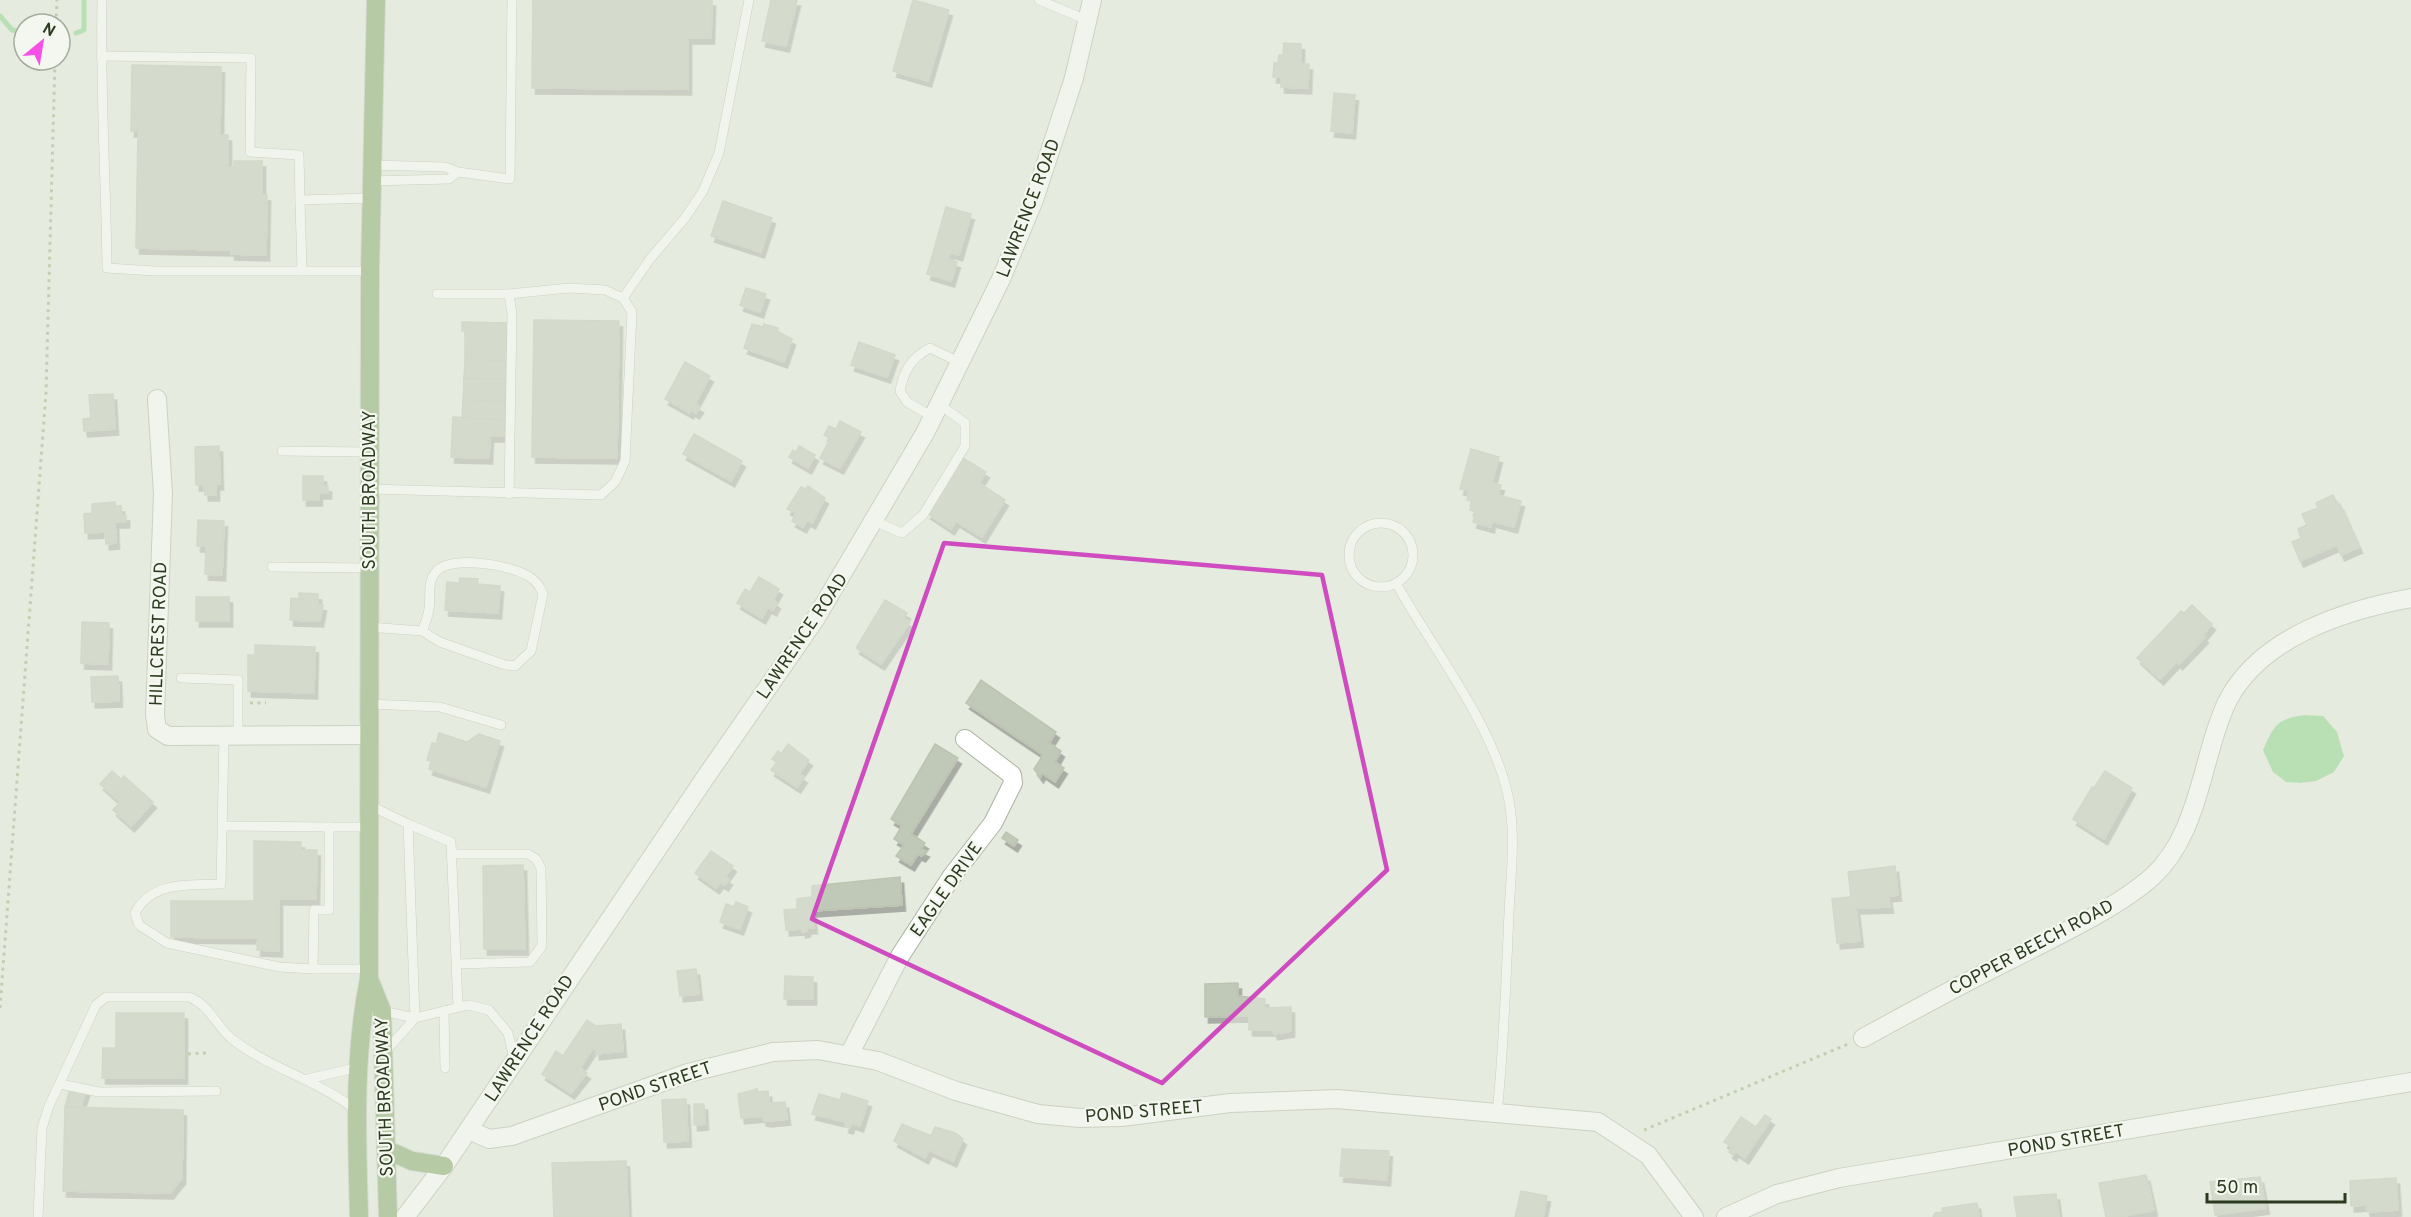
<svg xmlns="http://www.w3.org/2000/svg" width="2411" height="1217" font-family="Overpass,sans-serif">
  <defs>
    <filter id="shadow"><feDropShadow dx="3.5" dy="6" stdDeviation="0" flood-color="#0004"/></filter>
  </defs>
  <rect width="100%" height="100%" fill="#e6ebdf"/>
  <!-- water -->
  <path fill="#84d284" d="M2304,715L2323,716L2337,732L2344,756L2334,772L2316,781L2300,783L2286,782L2273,772L2263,750C2274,726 2276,719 2304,715Z"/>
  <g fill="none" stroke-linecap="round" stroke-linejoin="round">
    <!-- stream -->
    <g stroke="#84d284" stroke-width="5">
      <polyline points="0,16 12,30 24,32"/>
      <polyline points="76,33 84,30 84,0"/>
    </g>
  </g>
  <!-- building -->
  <g fill="#c0c8b7" stroke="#bcc4b1" stroke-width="1.5" filter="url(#shadow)">
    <polygon points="533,0 712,0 711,38 688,38 688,89 532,88"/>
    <polygon points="771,0 797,0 786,46 762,41"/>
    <polygon points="913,0 949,10 928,81 893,71"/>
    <polygon points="1284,43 1301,44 1301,64 1309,64 1308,88 1281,87 1281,77 1273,77 1274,63 1278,63 1279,55 1283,55"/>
    <polygon points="132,65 221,67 220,135 228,135 228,167 234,167 234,161 262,161 262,195 267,195 266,255 231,254 231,250 136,248 138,131 131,131"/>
    <polygon points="1334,93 1355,95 1352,133 1331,131"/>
    <polygon points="723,201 772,218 761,252 711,236"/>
    <polygon points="946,207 971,214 959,255 950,252 948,259 957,262 951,281 927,274"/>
    <polygon points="746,288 766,294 760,312 740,305"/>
    <polygon points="534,320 619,321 617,458 532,457"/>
    <polygon points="462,322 509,323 507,361 465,360 465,331 462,331"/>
    <polygon points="752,324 763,327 764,324 778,328 777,331 792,339 784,362 744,348"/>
    <polygon points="859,342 895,355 887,377 851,365"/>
    <polygon points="465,360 507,361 506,379 464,378"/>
    <polygon points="685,362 710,376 695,404 700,407 696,413 691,410 690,413 665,399"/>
    <polygon points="464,378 506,379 506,402 463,400"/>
    <polygon points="113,394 115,429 84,431 83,419 91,418 89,395"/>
    <polygon points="463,400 506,402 505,420 462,418"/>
    <polygon points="453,417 505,420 504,436 490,436 489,458 451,457"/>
    <polygon points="840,421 861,432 840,468 820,458 830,439 824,435 829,426 836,429"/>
    <polygon points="694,434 742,461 731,481 683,454"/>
    <polygon points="219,446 220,484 216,484 216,495 205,495 204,485 196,485 195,447"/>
    <polygon points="799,446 815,455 808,468 789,457 793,450 796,452"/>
    <polygon points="1471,449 1499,457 1492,483 1501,485 1498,495 1521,501 1514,527 1492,521 1491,527 1473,522 1476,512 1470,510 1472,501 1467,500 1469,491 1460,489"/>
    <polygon points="961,457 986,472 979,483 1005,500 982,537 956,521 951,529 927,513"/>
    <polygon points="303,476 323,476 323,486 328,486 328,493 319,493 319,500 303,500"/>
    <polygon points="808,486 825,498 812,523 807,520 803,527 792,521 796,513 787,509 801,487 806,489"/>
    <polygon points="2333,495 2338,505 2340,504 2359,547 2341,555 2337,545 2300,561 2292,542 2301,538 2298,529 2307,525 2302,514 2318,508 2316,503"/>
    <polygon points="115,502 115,506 121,506 122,515 126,515 126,522 115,522 116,543 106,544 105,532 85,533 84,514 92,513 92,504"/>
    <polygon points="198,520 224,521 222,575 205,574 206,546 197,546"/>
    <polygon points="759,577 779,589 773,600 777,603 773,610 768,607 762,618 737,603 745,589 750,592"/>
    <polygon points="460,578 478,579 477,584 500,586 498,613 445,610 447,582 459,583"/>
    <polygon points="299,593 318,594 318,604 323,605 320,621 290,620 291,598 299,599"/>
    <rect x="196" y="597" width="33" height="24"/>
    <polygon points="885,600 907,613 904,619 910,622 881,664 856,648"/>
    <polygon points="2192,605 2212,624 2203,635 2205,637 2179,664 2177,661 2160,679 2137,658 2181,611 2184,613"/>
    <polygon points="82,622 109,623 108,664 81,663"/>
    <polygon points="255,645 315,647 314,693 248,691 248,655 255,655"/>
    <polygon points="118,676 119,701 92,702 91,677"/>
    <polygon points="981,680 1056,732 1049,743 1061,751 1055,762 1064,768 1055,782 1042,773 1040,777 1034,769 1043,755 966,703"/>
    <polygon points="439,733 467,742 479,734 500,741 486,787 429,769 431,761 427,760 432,743 436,744"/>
    <polygon points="788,744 809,760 799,774 804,777 797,787 771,770 777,762 772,759 778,751 781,754"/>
    <polygon points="935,744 958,758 911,834 925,843 921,849 926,851 922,856 918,854 911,865 896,856 904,845 894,839 902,826 891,819"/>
    <polygon points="112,771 121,779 124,776 153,802 131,826 113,810 120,802 100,784"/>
    <polygon points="2105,771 2132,788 2104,839 2073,819 2092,787 2094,788"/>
    <polygon points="1006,832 1018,840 1014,846 1002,838"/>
    <polygon points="254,841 301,842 301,850 317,850 316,899 279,899 279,951 257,950 258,938 171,937 171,901 254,901"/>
    <polygon points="711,851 733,866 725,877 729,879 725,885 720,882 716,888 695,873"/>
    <polygon points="523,865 525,949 484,949 483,866"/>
    <polygon points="1895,866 1898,895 1888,896 1890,907 1856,908 1860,941 1837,943 1832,899 1851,897 1848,872"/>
    <polygon points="900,877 902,905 812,911 814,928 807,928 807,931 802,932 802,929 786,930 784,910 797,909 797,899 812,897 812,886"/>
    <polygon points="736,902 748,907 740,929 720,922 726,904 734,907"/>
    <polygon points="696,969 699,994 680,996 677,971"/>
    <polygon points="785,976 813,977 813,999 784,999"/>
    <polygon points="1238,983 1238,996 1265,999 1265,1008 1291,1007 1291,1031 1274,1034 1273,1030 1249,1030 1249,1016 1205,1017 1205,984"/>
    <polygon points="116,1013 184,1013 184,1078 102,1078 103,1048 116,1048"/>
    <polygon points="587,1020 596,1026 621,1024 623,1051 596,1054 595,1045 580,1068 587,1073 571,1093 542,1074 556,1051 563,1056"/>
    <polygon points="70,1089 86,1090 81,1107 65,1107"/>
    <polygon points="757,1089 757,1092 768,1091 769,1103 785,1102 787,1119 768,1121 763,1120 762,1116 741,1118 738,1094"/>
    <polygon points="842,1093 868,1101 860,1126 851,1123 850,1128 845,1127 846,1122 812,1114 819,1094 840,1100"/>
    <polygon points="686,1099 688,1141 664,1142 662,1100"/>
    <polygon points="694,1104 704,1104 705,1124 694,1125"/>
    <polygon points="65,1107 183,1110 182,1178 170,1193 63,1191"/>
    <polygon points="1765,1115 1771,1119 1745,1158 1735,1151 1733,1155 1729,1152 1732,1147 1724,1142 1741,1117 1756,1127"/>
    <polygon points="902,1124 931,1136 935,1127 955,1133 963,1139 953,1161 929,1150 925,1158 894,1141"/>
    <polygon points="1342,1149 1389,1151 1387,1180 1340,1176"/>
    <polygon points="626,1161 628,1217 554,1217 552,1163"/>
    <polygon points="2146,1175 2154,1210 2120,1217 2106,1217 2099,1183"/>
    <polygon points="2260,1177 2266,1208 2215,1215 2210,1182"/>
    <polygon points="2396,1178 2398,1210 2367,1212 2366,1205 2351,1206 2350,1181"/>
    <polygon points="1521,1191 1547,1196 1543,1217 1515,1217"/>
    <polygon points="2056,1194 2059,1217 2017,1217 2014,1197"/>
    <polygon points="1977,1203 1979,1217 1933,1217 1935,1213 1943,1212 1942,1208"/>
  </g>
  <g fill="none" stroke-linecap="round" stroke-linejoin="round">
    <defs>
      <g id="service">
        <path d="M102,0C100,89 106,178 107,268L155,271H370"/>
        <polyline points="1039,0 1087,20"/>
        <polyline points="101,56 251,58 250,152 299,155 300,200"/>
        <polyline points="371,165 445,167 458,172 510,179 512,0"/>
        <polyline points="371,181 449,179 458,172"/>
        <polyline points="302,271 300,200 371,198"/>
        <polyline points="623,298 650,259 685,218 703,191 719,153 749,0"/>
        <path d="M933,417L907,402L900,391C904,370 911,358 930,348L961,363"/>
        <polyline points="282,451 369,452"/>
        <polyline points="369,489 601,495 615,482 625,461 632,312 623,298 605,290 569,288 509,294 437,294"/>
        <polyline points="509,494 512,314 509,294"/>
        <polyline points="874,521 902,533 923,515 965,446 965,423 940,405"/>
        <circle cx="1381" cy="555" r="32"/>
        <polyline points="272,567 368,568"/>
        <path d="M1396,583C1431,646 1488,718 1506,787C1517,827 1511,872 1509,913C1506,980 1504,1047 1497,1113"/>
        <path d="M368,627L422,631L440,642L505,665L515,666L531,651L543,594C540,586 536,580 528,576C511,565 449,554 435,573C427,583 431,597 429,609C428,616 425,624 422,631"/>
        <polyline points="181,678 238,680 238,737"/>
        <polyline points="368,704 440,707 501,725"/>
        <path d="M224,737L221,884C189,885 152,881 135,913L139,925L167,943L279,967L313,969"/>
        <polyline points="369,805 408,824 415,1018 385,1052"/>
        <polyline points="408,824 451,842 458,1006"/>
        <polyline points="222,826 329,827"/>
        <polyline points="452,854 528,854 536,859 541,868 542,946 530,962 456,964"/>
        <polyline points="369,969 313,969 314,910 329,910 329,827 370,827"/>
        <polyline points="382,1011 415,1018 468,1005 489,1010 508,1033 514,1058"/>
        <polyline points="444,1011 445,1068"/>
        <polyline points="308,1079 359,1067"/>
        <polyline points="60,1084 99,1092 216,1091"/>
        <path d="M38,1217L42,1128L49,1106L90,1018L96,1005L106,997H189C211,1006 215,1025 232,1039C270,1069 319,1080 357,1111"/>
      </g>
      <g id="minor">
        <polyline points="157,399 163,494 155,715 157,729 168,736 368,735"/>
        <path d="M1863,1038C1912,1011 1962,984 2012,959C2053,938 2119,907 2153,876C2181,850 2193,812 2203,776C2210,751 2216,725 2227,702C2260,637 2345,610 2411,598"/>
        <polyline points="849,1055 900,956 952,876 993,823 1013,783 1012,775 965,739"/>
      </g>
      <g id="tertiary">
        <polyline points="469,1130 489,1139 512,1136 688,1073 773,1052 818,1050 878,1061 956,1091 1038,1114 1080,1118 1122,1117 1230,1103 1337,1099 1598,1122 1648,1155 1694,1217"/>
        <polyline points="405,1217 444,1166 705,778 816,618 925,433 1001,279 1034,200 1074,78 1092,0"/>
        <polyline points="1726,1217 1777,1194 1839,1178 2411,1082"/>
      </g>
      <g id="primary">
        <polyline points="369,979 382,1011 388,1217"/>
        <polyline points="387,1150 412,1161 444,1166"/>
        <path d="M359,1217C357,1139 353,1057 369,979L370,271L376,0"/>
      </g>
    </defs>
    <!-- service casing -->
    <use href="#service" stroke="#aab3a2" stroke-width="10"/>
    <!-- minor casing -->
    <use href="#minor" stroke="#aab3a2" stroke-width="20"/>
    <!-- tertiary casing -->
    <use href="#tertiary" stroke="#aab3a2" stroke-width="20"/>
    <!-- primary casing -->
    <use href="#primary" stroke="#c4c8c0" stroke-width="20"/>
    <!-- path -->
    <g stroke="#95b07e" stroke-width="3" stroke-dasharray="3 4.5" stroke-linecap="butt">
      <polyline points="56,24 57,0"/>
      <polyline points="250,703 266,703"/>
      <polyline points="0,1008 46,393 55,60"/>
      <polyline points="188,1054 207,1053"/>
      <polyline points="1644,1130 1848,1044"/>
    </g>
    <!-- service -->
    <use href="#service" stroke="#fff" stroke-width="9"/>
    <!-- minor -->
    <use href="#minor" stroke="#fff" stroke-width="18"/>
    <!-- tertiary -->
    <use href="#tertiary" stroke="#fff" stroke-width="18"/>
    <!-- primary -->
    <use href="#primary" stroke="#7ca261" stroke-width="18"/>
  </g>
  <!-- marked area -->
  <path d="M0 0H2411V1217H0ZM944,543L1322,575L1387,870L1162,1083L812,919Z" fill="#e6ebdf" fill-opacity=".55" fill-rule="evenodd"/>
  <path fill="none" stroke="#ce4cbf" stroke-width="4.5" stroke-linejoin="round" d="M944,543L1322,575L1387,870L1162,1083L812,919Z"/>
  <g text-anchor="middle" stroke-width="4.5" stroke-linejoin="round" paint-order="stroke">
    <!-- street labels -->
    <g font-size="18" fill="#2b3b1f" stroke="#f4f7ef">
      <text transform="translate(1028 208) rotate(-69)" y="6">LAWRENCE ROAD</text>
      <text transform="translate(369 490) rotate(-90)" y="6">SOUTH BROADWAY</text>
      <text transform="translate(158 634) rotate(-88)" y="6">HILLCREST ROAD</text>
      <text transform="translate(802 636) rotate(-56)" y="6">LAWRENCE ROAD</text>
      <text transform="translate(946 889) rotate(-55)" y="6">EAGLE DRIVE</text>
      <text transform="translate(2031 947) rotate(-28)" y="6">COPPER BEECH ROAD</text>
      <text transform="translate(529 1038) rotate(-57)" y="6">LAWRENCE ROAD</text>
      <text transform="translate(655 1086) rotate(-19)" y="6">POND STREET</text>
      <text transform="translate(384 1097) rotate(-92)" y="6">SOUTH BROADWAY</text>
      <text transform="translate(1144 1111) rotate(-5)" y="6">POND STREET</text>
      <text transform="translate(2066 1140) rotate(-10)" y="6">POND STREET</text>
    </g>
  </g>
  <!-- north arrow -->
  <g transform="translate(42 42) rotate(30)"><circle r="28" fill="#f4f7ef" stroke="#a4ac9c" stroke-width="1.5"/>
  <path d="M0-4.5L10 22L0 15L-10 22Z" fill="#f750e7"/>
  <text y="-9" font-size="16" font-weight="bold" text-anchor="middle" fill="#2b3b1f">N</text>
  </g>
  <!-- scale -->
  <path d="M2207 1193v9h138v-9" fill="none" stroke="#2b3b1f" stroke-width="3"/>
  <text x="2216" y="1193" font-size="18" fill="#2b3b1f" stroke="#f4f7ef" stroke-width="4.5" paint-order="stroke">50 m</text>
</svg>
